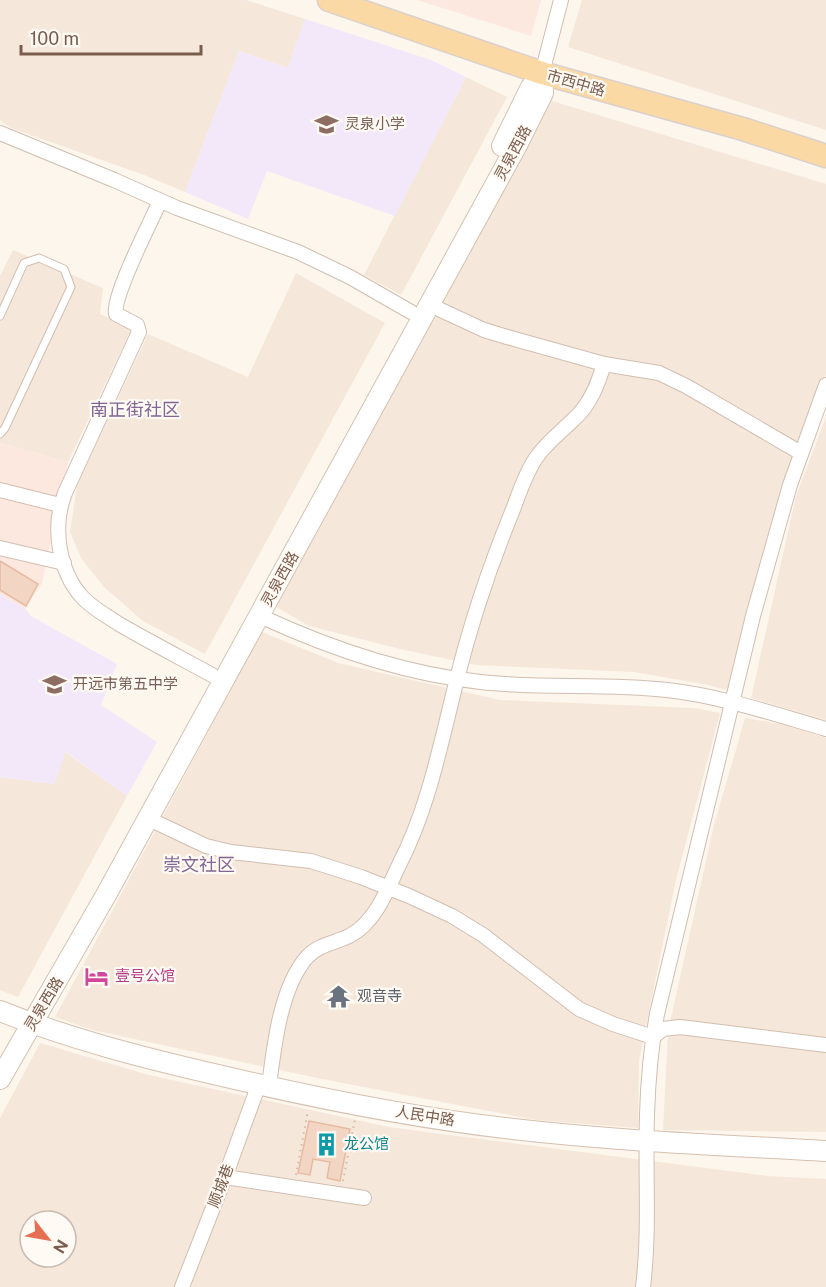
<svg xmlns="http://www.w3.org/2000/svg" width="826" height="1287" font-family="'Public Sans','Noto Sans SC',sans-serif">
  <rect width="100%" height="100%" fill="#fdf6ec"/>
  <!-- residential -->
  <g fill="#f5e8da" fill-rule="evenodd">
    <polygon points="0,0 246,0 305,19 288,68 239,51 185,192 144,175 11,128 0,120"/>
    <polygon points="582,0 826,0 826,130 568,47"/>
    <polygon points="466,77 507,97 401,295 364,275"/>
    <polygon points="549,100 826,184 826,375 779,496 744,621 727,690 708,685 634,672 476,665 400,649 309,626 276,607"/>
    <polygon points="13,250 103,288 100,314 132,328 68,462 0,443 0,276"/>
    <polygon points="296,273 385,323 205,654 143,621 104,587 81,558 70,532 77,485 148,334 248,377"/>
    <polygon points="826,417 826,720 751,698 796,496"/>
    <polygon points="262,632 338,663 500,700 694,708 720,713 676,880 639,1061 638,1128 536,1120 322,1079 92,1030 55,1017"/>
    <polygon points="745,718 781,724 826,738 826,1132 663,1130 668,1031 714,825"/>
    <polygon points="65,752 127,796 18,997 0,990 0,777 54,784"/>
    <path d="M40,1043L149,1075L389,1127L767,1176L826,1179V1287H0V1118ZM30,1221H66V1257H30Z"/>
  </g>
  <!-- commercial -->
  <g fill="#fde8e0">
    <polygon points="417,0 541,0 531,36"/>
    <polygon points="0,443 68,462 42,583 25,609 0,594"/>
  </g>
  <!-- education -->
  <g fill="#f3e8fa">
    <polygon points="305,19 431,60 466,77 395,216 267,171 248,219 185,192 239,51 288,68"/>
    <polygon points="0,594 25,609 31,616 117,664 101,705 157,742 127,796 66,752 54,784 0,777"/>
  </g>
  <!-- building -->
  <g fill="#f3d5c3" stroke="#e6bba3" stroke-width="1.5">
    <polygon points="0,561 38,584 26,606 0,590"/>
    <polygon points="309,1121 350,1129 340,1181 327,1178 330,1162 313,1159 310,1175 298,1173"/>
  </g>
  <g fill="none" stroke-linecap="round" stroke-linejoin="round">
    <defs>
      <polyline id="lane" points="0,316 24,263 39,258 64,269 71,287 5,428 0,434"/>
      <g id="street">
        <polyline points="542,73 561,0"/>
        <polyline points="0,133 114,180 177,208 298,252 350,277 411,312"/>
        <path d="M160,201C151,222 112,296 116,314L137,325L139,332L65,493C52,526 58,570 82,597C92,608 107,616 119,624C150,642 181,658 212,675"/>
        <polyline points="430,305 484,330 507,337 604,364 659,373 686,386 801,453"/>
        <polyline points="0,490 60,505"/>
        <polyline points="0,548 64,563"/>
        <path d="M260,616C329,648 404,674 481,682C543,689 605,683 667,690C721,696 774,714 826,729"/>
        <polyline points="149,819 206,846 231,852 311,861 361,877 409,896 452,916 483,935 579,1009 613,1024 653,1037 663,1029 680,1027 826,1045"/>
        <path d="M269,1086C274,1047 280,988 307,957C319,944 336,943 351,935C376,921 387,890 399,865C429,807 441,742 457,679C471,622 490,566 512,512C519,494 525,474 536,458C546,443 561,432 574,419C590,405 598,384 604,364"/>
        <polyline points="225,1177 364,1198"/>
        <polyline points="182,1287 225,1177 259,1084"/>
        <path d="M643,1287C650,1230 645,1173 647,1115C648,1081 651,1047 657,1014L753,616L790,485L826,385"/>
      </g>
      <g id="secondary">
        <polyline points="502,146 531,87"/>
        <path d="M0,1011C70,1039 144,1058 218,1075C315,1098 414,1118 513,1129C617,1141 722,1145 826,1151"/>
        <polyline points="0,1079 106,895 517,145 543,93 542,73"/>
      </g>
      <polyline id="primary" points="329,0 542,73 743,129 826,156"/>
    </defs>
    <!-- lane casing -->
    <use href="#lane" stroke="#d1beb0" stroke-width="9"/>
    <!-- street casing -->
    <use href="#street" stroke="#d1beb0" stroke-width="16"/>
    <!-- secondary casing -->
    <use href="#secondary" stroke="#d6c0b0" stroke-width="22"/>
    <!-- primary casing -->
    <use href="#primary" stroke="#dad1cd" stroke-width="25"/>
    <!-- path -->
    <g stroke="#d9b8a5" stroke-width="2" stroke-dasharray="1.5 4.5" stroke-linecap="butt">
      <polyline points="296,1175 308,1110"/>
      <polyline points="343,1181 355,1119"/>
    </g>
    <!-- lane -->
    <use href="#lane" stroke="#fff" stroke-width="7"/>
    <!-- street -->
    <use href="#street" stroke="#fff" stroke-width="14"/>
    <!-- secondary -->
    <use href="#secondary" stroke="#fff" stroke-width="20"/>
    <!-- primary -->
    <use href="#primary" stroke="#fbd9a5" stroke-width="22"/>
  </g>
  <!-- icons -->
  <defs>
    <symbol id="school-bare" viewBox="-9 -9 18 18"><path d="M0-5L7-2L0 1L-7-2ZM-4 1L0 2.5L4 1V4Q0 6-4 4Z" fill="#8d6e63" stroke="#fffaf3" stroke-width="2.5" paint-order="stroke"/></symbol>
    <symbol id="hotel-bare" viewBox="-9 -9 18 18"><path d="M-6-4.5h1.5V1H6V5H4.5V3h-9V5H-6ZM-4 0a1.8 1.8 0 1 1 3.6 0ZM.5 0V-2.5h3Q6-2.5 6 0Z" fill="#d1479c" stroke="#fffaf3" stroke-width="2.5" paint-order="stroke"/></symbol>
    <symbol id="temple-bare" viewBox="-9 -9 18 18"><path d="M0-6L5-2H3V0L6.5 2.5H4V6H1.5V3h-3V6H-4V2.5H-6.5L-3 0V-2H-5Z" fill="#6b7280" stroke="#fffaf3" stroke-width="2.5" paint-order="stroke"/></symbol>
    <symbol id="building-bare" viewBox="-9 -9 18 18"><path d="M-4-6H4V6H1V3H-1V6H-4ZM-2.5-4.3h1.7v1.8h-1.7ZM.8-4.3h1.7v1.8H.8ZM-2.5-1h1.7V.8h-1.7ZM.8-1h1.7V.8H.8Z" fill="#0f9aa8" stroke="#fffaf3" stroke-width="2.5" paint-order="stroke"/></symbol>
  </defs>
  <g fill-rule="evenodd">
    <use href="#school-bare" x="310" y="108" width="33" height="33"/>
    <use href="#school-bare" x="38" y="668" width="33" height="33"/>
    <use href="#hotel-bare" x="80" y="960" width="33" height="33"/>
    <use href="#temple-bare" x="322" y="980" width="33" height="33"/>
    <use href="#building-bare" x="310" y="1128" width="33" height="33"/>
  </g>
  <g text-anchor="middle" stroke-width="4.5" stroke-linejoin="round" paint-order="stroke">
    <!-- street labels -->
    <g font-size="15" fill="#7a5c4d" stroke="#fffaf3">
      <text transform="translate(576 83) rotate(16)" y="5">市西中路</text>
      <text transform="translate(513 153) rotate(-62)" y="5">灵泉西路</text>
      <text transform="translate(280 579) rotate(-61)" y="5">灵泉西路</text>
      <text transform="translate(44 1004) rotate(-59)" y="5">灵泉西路</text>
      <text transform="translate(425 1116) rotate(9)" y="5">人民中路</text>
      <text transform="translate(221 1186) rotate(-69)" y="5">顺城巷</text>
    </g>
    <!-- education labels -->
    <g font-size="15" fill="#785e54" stroke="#fffaf3" text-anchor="start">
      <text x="345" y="129">灵泉小学</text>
      <text x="73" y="689">开远市第五中学</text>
    </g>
    <!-- hotel labels -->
    <g font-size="15" fill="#b23c85" stroke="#fffaf3" text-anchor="start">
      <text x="115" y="981">壹号公馆</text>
    </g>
    <!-- worship labels -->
    <g font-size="15" fill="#5b616d" stroke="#fffaf3" text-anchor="start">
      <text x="357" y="1001">观音寺</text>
    </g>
    <!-- culture labels -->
    <g font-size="15" fill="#0d838f" stroke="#fffaf3" text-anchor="start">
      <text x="344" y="1149">龙公馆</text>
    </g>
    <!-- quarter labels -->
    <g font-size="18" fill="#846695" stroke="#fffaf3">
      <text x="135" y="416">南正街社区</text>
      <text x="199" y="871">崇文社区</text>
    </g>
  </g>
  <!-- north arrow -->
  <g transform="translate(48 1239) rotate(121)"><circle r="28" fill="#fffaf3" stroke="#cabbb1" stroke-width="1.5"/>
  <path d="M0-4.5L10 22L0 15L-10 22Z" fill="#e76f51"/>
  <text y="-9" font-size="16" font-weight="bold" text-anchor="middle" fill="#7a5c4d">N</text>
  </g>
  <!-- scale -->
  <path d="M21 45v9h180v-9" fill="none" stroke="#7a5c4d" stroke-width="3"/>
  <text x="30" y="45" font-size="18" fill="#7a5c4d" stroke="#fffaf3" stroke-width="4.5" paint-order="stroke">100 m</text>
</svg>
